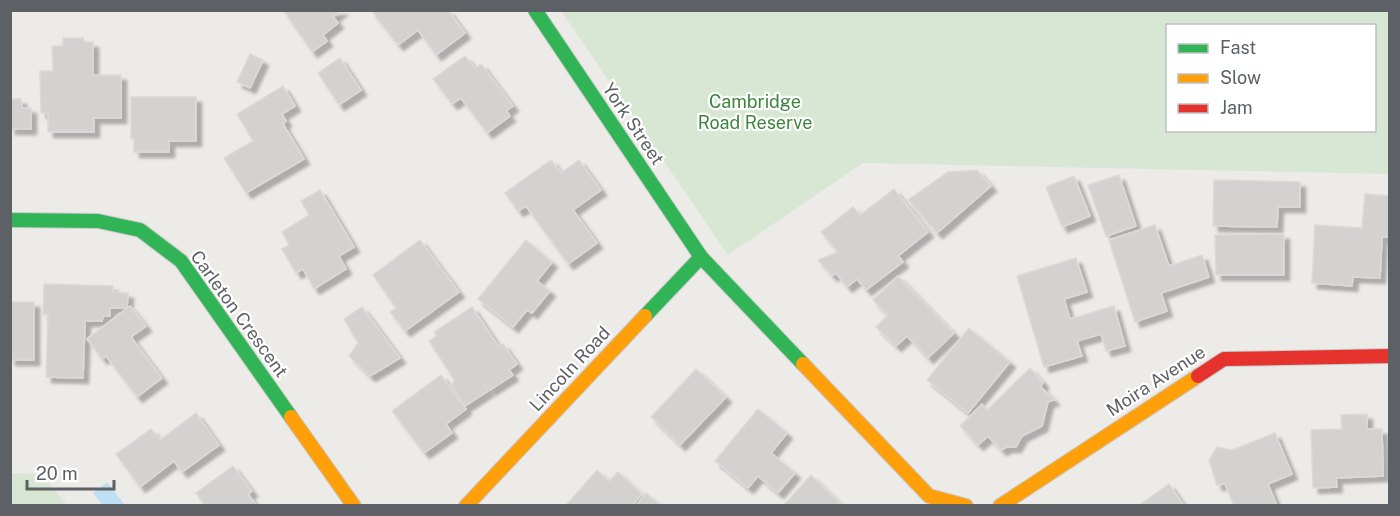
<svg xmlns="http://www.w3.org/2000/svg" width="1400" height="516" font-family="'Public Sans',sans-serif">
  <defs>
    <filter id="shadow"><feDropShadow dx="5.5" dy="5.5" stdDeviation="1.5" flood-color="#0004"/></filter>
  </defs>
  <rect width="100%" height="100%" fill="#ecebe8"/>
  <!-- green -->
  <g fill="#d7e7d4" fill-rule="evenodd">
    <path d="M561,11H1389V174L863,163L728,255ZM1168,26H1374V130H1168Z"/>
    <polygon points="11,473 42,474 67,505 11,505"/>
  </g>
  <!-- water -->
  <polygon fill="#bfe0f3" points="107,482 125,505 102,505 93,493"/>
  <!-- building -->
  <g fill="#d3d2d1" stroke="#dcdad7" stroke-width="1.5" filter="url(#shadow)">
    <polygon points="283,10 342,10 333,17 338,23 323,35 327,41 312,52"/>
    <polygon points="376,10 448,10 465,33 436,55 418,30 398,45 373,13"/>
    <polygon points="63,38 83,38 84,42 93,42 93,75 121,75 121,118 94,118 94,132 48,132 48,113 41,113 40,71 53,71 52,46 63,46"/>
    <polygon points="250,54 263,60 250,88 237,82"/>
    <polygon points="465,56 475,68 481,64 513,106 506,111 510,116 487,133 461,98 452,104 433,79"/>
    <polygon points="340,58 361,90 339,105 318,73"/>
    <polygon points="283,86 295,106 282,114 286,121 283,124 304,159 246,193 224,158 253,141 237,114"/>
    <polygon points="131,97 196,97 196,141 169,141 169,152 134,152 134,139 131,139"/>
    <polygon points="10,99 21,99 22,108 31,108 31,129 10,129"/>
    <polygon points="551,160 561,173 579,160 601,190 573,210 597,243 568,264 526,206 518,211 505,193"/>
    <polygon points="977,170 991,186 937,233 908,200 948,172"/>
    <polygon points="1119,175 1136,226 1106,236 1088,185"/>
    <polygon points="1074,176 1090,216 1062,227 1046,187"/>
    <polygon points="1214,180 1300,182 1300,207 1278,207 1277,227 1213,226"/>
    <polygon points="894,189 928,232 898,256 903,262 866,290 857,279 847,287 836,273 832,276 818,260 838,252 821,232 853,207 860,215"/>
    <polygon points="320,190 354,247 339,256 346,269 314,289 303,269 296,273 282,249 289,245 282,232 309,215 301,201"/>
    <polygon points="1365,194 1390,196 1390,237 1382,237 1380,278 1353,277 1352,286 1312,283 1315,225 1362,228"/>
    <polygon points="1155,225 1169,266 1202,255 1209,277 1161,293 1167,311 1135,322 1109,240"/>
    <polygon points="1284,234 1284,275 1216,275 1215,235"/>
    <polygon points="420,240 459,292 405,331 390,312 396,308 373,275"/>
    <polygon points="526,240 552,262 537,281 550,291 532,313 527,310 513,327 478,299"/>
    <polygon points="1076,258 1087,292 1064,299 1070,319 1114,306 1125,346 1106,351 1101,334 1077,341 1082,356 1044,367 1017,276"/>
    <polygon points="898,276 954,333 928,358 907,336 896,346 876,327 888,315 873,300"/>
    <polygon points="44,284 113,286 113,292 128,293 127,308 110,308 110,316 103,316 102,321 85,321 83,378 46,377 48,315 43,315"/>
    <rect x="10" y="302" width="24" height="58"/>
    <polygon points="130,306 146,326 131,337 162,378 137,397 106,356 102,359 87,339"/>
    <polygon points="362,307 400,358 370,376 349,356 358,343 344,319"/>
    <polygon points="472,307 499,347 503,344 517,364 509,370 513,375 490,390 486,385 484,386 488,391 465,406 451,384 455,381 429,341 437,336 434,332"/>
    <polygon points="969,328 1010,362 968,413 927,380"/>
    <polygon points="1030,368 1043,382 1041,387 1054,400 1048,402 1042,426 1022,436 1016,447 1007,447 1001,450 988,436 978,445 960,426 982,404 987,410"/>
    <polygon points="696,369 726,397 680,445 651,417"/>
    <polygon points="441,375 466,409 446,424 452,433 424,453 392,411"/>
    <polygon points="758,409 787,433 771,453 795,473 778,493 758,476 748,488 715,461"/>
    <polygon points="196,413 219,445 182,472 174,461 140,487 116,454 151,429 160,440"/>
    <polygon points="1367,414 1367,429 1382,429 1383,476 1336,478 1337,487 1313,488 1311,430 1342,429 1341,415"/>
    <polygon points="1275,433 1292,474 1268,484 1277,506 1234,506 1225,484 1217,485 1209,460 1217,447 1232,450"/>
    <polygon points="233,466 252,491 248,494 257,506 205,506 196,493"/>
    <polygon points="597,470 609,481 618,472 642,494 632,506 568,506 567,504"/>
    <polygon points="811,475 843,506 783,506"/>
    <polygon points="1169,484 1184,506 1138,506"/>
    <polygon points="646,493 661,506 636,506"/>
  </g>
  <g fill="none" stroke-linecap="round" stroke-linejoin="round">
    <defs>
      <g id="fast">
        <polyline points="535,10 701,257 803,364"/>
        <polyline points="10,220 98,221 140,230 181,261 291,417"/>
        <polyline points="645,316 701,257"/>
      </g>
      <g id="slow">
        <polyline points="803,364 929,496 966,506"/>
        <polyline points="291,417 354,506"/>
        <polyline points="466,506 645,316"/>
        <polyline points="1000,506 1198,376"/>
      </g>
      <polyline id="jam" points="1198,376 1224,359 1390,356"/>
    </defs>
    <!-- fast casing -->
    <use href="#fast" stroke="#c9c9c9" stroke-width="16"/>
    <!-- slow casing -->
    <use href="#slow" stroke="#c9c9c9" stroke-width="16"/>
    <!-- jam casing -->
    <use href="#jam" stroke="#c9c9c9" stroke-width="16"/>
    <!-- fast -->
    <use href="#fast" stroke="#30b455" stroke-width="14"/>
    <!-- slow -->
    <use href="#slow" stroke="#ff9f0a" stroke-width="14"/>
    <!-- jam -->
    <use href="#jam" stroke="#e5322d" stroke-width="14"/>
  </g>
  <g text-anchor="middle" stroke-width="4.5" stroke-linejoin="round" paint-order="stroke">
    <!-- park labels -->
    <g font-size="18" fill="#3d843d" stroke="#fff">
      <text x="755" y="108">Cambridge<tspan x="755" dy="21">Road Reserve</tspan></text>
    </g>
    <!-- street labels -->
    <g font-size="18" fill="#5d6165" stroke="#fff">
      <text transform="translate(633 124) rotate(56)" y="6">York Street</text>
      <text transform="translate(239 314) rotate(54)" y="6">Carleton Crescent</text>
      <text transform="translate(570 369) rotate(-47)" y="6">Lincoln Road</text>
      <text transform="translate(1156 381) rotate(-33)" y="6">Moira Avenue</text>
    </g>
  </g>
  <!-- border -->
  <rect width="1400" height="516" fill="none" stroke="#5d6165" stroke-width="24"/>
  <!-- legend -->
  <rect x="1166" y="24" width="210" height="108" fill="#ffffff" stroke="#bec0c1" stroke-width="1.5"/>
  <rect x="1178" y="44" width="30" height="9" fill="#30b455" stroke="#bec0c1" stroke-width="1.5"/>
  <text x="1220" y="54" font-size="18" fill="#5d6165">Fast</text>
  <rect x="1178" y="74" width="30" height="9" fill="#ff9f0a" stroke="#bec0c1" stroke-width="1.5"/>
  <text x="1220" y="84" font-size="18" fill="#5d6165">Slow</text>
  <rect x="1178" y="104" width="30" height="9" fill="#e5322d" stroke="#bec0c1" stroke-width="1.5"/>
  <text x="1220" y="114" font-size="18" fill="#5d6165">Jam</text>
  <!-- scale -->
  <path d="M27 480v9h87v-9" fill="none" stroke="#5d6165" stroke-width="3"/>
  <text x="36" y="480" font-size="18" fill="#5d6165" stroke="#ffffff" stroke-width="4.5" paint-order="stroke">20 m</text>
</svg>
